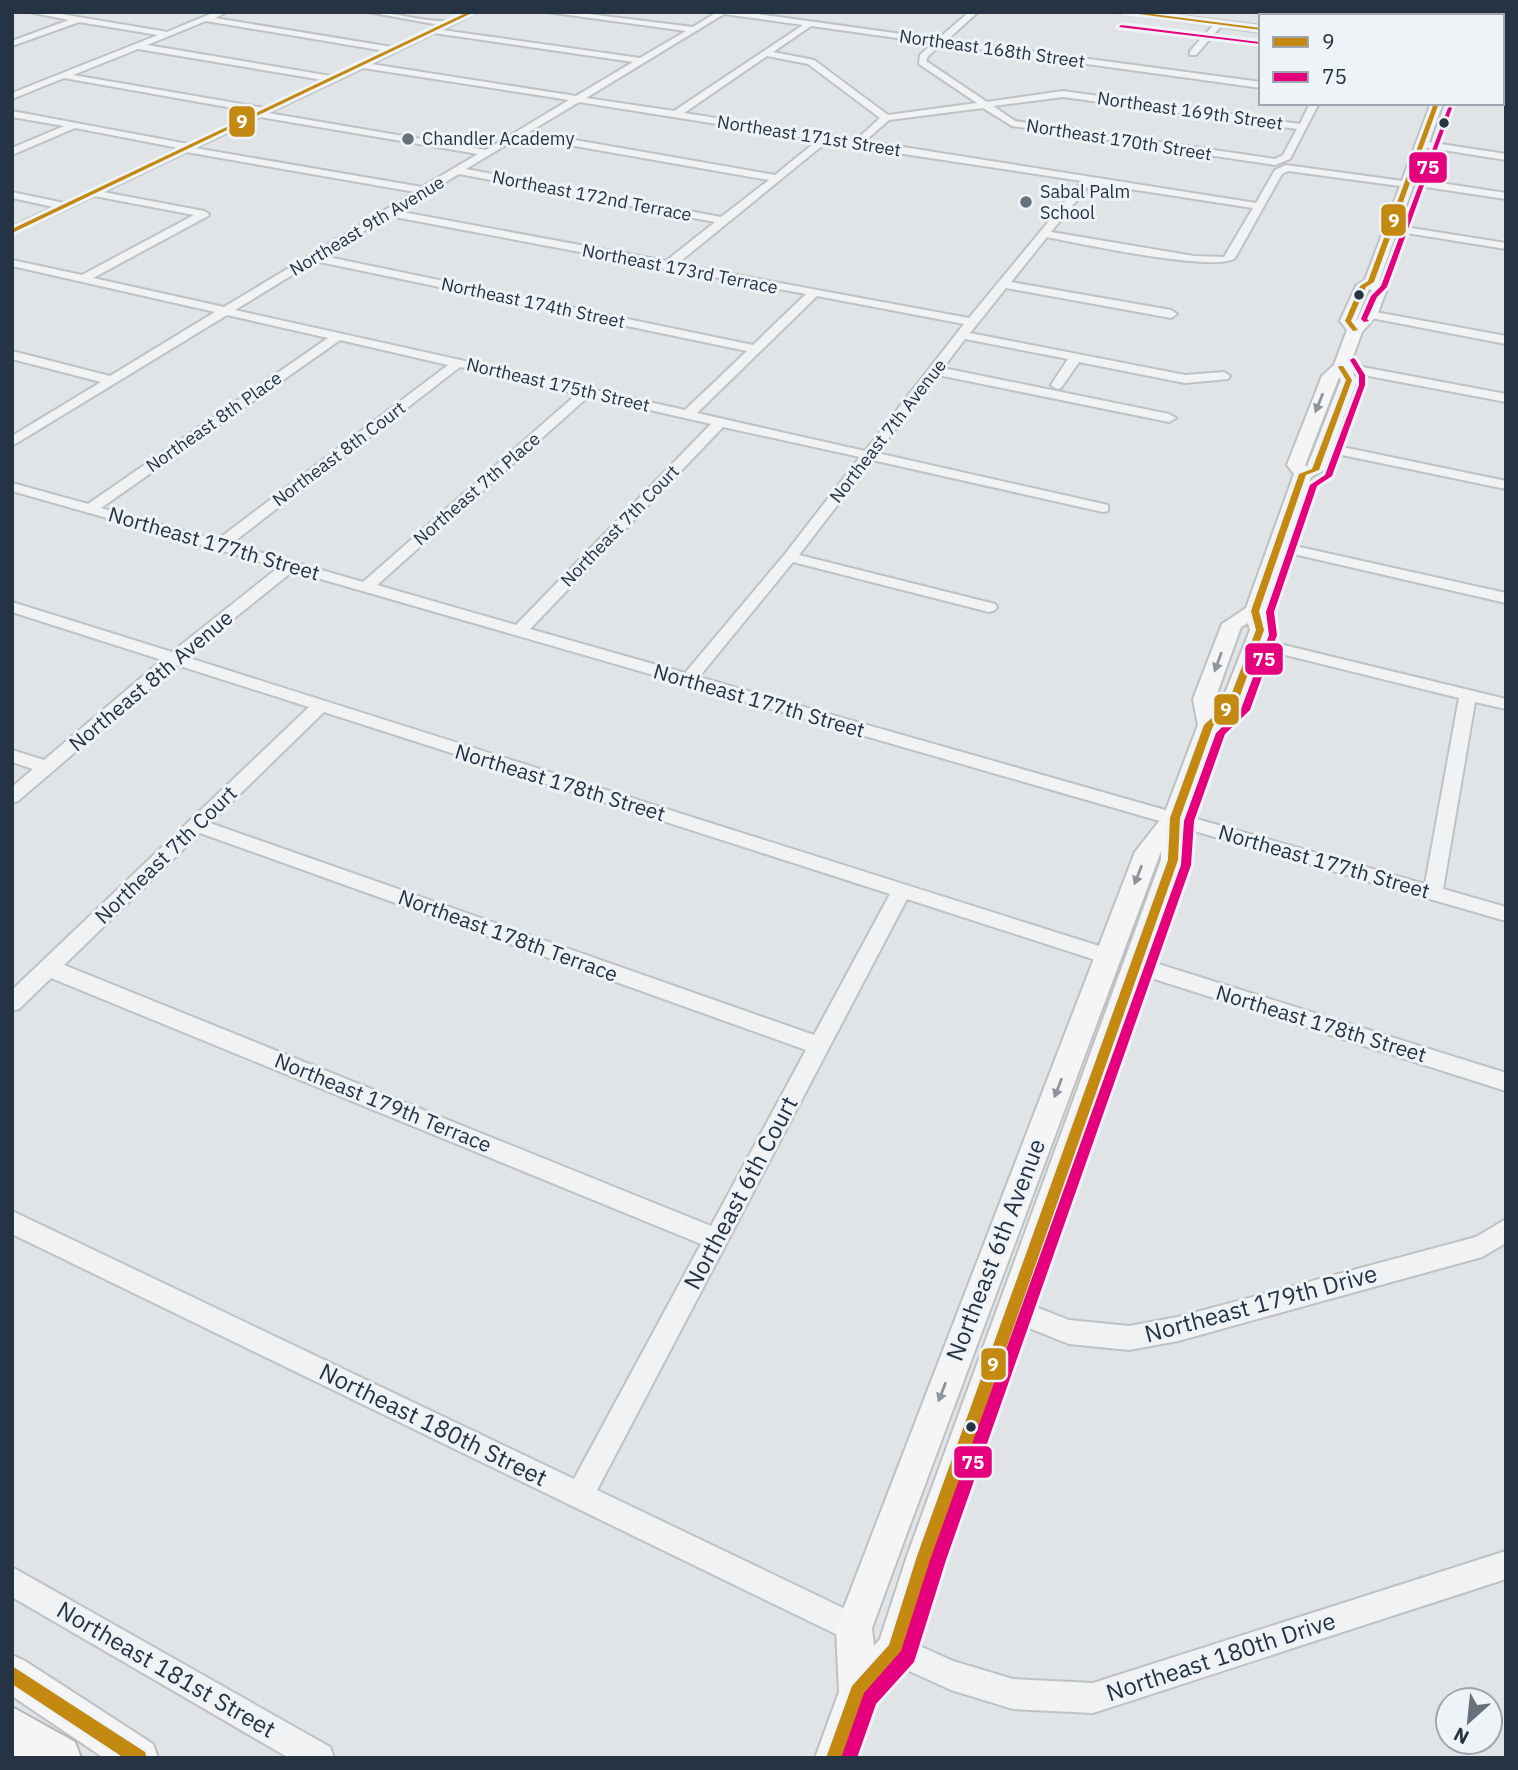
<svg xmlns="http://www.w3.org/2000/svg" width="1518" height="1770" font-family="'IBM Plex Sans',sans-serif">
  <rect width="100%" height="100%" fill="#e1e4e6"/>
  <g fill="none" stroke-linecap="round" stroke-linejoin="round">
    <defs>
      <g id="minor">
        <path d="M29,12H49L167,32L215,12H227L215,18L392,47L440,25L368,12C394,12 423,22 445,21C456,20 465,12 477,12L442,30L640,58L686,31L547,12H572L693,27L717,12H743L938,39L969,12H978L947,40L1261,82V88L942,44L928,56L926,61L987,102L1063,91L1300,124L1310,103H1319L1290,159L1275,165L1012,126L983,108L889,120L865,141L1256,203L1275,170L1286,165L1403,181L1408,178L1506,193V199L1412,185L1407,187L1288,171L1282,174L1235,258C1218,273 1076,243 1047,237L1011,282L1171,310L1177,314L1171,318L1006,288L970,333L1185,375L1224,372L1230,376L1228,379L1185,383L1079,362L1061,388L1057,389L1051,385L1068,359L965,339L943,368L1169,414L1176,418L1169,422L938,375L877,453L1108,505V511L1103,512L872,460L799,555L995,604L997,607L995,610L989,612L793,562L699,677L1425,884L1459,698L1249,646L1247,643L1255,638L1506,699V709L1475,702L1443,889L1506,907V921L293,571L186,657L1115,951L1118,956L1115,961L1108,964L907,899L597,1490L864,1618L869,1628L864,1638L854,1643L844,1638L12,1234V1211L574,1479L701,1244L51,978L19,1009L12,1011V990L309,707L177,665L18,801L12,803V787L33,769L12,762V750L44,760L162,660L12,612V602L172,652L279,567L12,491V483L88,504L328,338L227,315L12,446V436L101,382L12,359V351L110,376L215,312L12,266V260L82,275L194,215L94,196L12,234V227L54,207L12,198V192L64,203L179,148L75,128L12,155V148L64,126L12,117V111L188,144L255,112L64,78L12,99V93L158,35L79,22L12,46V41L69,20ZM724,14L803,25L674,111L586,98ZM206,21L385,51L331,76L147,45ZM811,26L933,43L920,55L919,64L977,103L888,115L814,60L773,52ZM434,33L633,62L576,96L371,64ZM138,49L323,80L264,108L73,75ZM767,56L808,64L880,118L856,140L684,113ZM363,68L569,100L486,150L268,113ZM1063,97L1297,129L1283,155L1275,159L1015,121L993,106ZM579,102L818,140L775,175L529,132ZM260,117L478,154L422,187L195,148ZM521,136L523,137L769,180L721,217L466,169ZM828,141L857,147L1082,181L969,318L677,264ZM186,152L415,192L224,307L93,278L208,216L209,214L204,211L103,192ZM459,174L715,222L666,261L397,211ZM1091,183L1253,208L1224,257L1194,256L1051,232ZM389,216L660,267L666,270L670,269L806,294L753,345L323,256ZM315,261L747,351L685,410L235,310ZM817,296L964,324L865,451L697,413ZM340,340L448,365L217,540L101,508ZM460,367L577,394L363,582L231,544ZM589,396L711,424L516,625L377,585ZM723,427L860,457L785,554L685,673L530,629ZM324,712L890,894L814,1035L210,823ZM200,833L806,1050L711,1226L64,965Z"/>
        <polygon points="1414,12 1437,12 1452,16 1429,16"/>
        <polygon points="1216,22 1223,24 1196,55 1190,55 1190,51"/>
        <polygon points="1421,141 1506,154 1506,160 1418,146 1416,144"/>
        <polygon points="1392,225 1506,243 1506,249 1388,230 1388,226"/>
        <polygon points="1370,311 1506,336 1506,344 1366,317 1366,313"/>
        <polygon points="1341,363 1506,394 1506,402 1337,370 1337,364"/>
        <polygon points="1323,443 1506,481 1506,489 1318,450 1316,447"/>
        <polygon points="1277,542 1506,593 1506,603 1272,549 1270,546"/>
        <polygon points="1136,957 1506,1073 1506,1091 1129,971 1126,965 1129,959"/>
        <polygon points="1506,1219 1506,1243 1482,1257 1178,1341 1129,1350 1069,1344 1004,1318 1001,1310 1004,1302 1013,1298 1069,1320 1129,1326 1178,1317 1476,1237"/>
        <polygon points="1506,1551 1506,1579 1093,1713 1013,1709 951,1690 885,1660 880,1650 885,1640 895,1635 953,1661 1013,1679 1093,1683"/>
        <polygon points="12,1567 330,1747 334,1758 289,1758 12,1597"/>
      </g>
      <g id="major">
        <polygon points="1118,12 1149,12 1261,26 1261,32"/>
        <polygon points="1464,12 1474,12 1473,16 1463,16"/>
        <polygon points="1502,50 1506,51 1506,57 1502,56"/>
        <path d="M1431,103H1443L1379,281L1387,289L1377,315L1362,332L1349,367L1357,380L1324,470L1311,477L1265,611L1270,630L1243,704L1219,728L1187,818L1185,860L943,1556L914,1650L908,1663L873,1704L854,1758H815L839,1692L836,1628L1135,852L1164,815L1198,725L1193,699L1222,624L1246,608L1294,474L1287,465L1322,376L1334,365L1347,330L1340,321L1356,286L1365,280ZM1369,289L1372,290L1363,313L1356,321ZM1339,377L1341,380L1307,467L1305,465ZM1248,623L1250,630L1222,701L1216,707L1215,699L1241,627ZM1161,851V860L907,1556L880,1639L874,1646L872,1628L904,1541Z"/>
        <polygon points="12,1655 25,1661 153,1744 158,1758 104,1758 12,1696"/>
      </g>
      <polygon id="highway" points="12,1707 75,1742 81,1758 17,1758 12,1755"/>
    </defs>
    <!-- minor casing -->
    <use href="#minor" stroke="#bfc2c4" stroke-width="4"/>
    <!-- major casing -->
    <use href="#major" stroke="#bdc1c4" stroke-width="4"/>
    <!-- highway casing -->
    <use href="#highway" stroke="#b3b7bb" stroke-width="4"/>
    <!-- minor -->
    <use href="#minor" fill="#f1f2f3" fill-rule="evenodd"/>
    <!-- major -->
    <use href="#major" fill="#f5f5f6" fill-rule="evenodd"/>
    <!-- highway -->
    <use href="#highway" fill="#f5f5f6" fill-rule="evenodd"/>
    <defs>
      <g id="bus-1">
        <polygon points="468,12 474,12 12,233 12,229"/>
        <polygon points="1123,12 1137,12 1261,28 1261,30"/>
        <polygon points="1434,103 1439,103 1374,282 1366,287 1351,321 1358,330 1353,331 1345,321 1360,286 1368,281"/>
        <polygon points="1339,366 1343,366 1352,380 1319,470 1306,475 1259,611 1264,630 1237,704 1213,726 1180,818 1178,860 933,1556 903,1650 901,1656 864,1697 842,1758 826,1758 852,1686 889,1645 917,1556 1168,860 1170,818 1204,725 1228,703 1256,630 1251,611 1299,474 1312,469 1346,380 1338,367"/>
        <polygon points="12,1666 145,1752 147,1758 124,1758 12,1684"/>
      </g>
      <g id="bus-2">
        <polygon points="1121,25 1259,42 1261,44 1119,27"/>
        <polygon points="1450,107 1452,108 1387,287 1377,297 1367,319 1369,321 1364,322 1361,319 1371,296 1381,286 1448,108"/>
        <polygon points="1353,358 1355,359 1365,375 1365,385 1332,476 1317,486 1274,612 1277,635 1250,710 1225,734 1194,821 1191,865 946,1560 916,1656 914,1662 876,1704 857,1758 841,1758 864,1693 901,1651 930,1560 1181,865 1184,821 1216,733 1241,709 1269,635 1266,612 1310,485 1325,475 1359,385 1359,375 1350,360"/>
      </g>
    </defs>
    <!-- bus-1 casing -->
    <use href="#bus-1" stroke="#eef3f7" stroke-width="6"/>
    <!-- bus-2 casing -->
    <use href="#bus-2" stroke="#eef3f7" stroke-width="6"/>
    <!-- bus-1 -->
    <use href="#bus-1" fill="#c38910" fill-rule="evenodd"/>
    <!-- bus-2 -->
    <use href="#bus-2" fill="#e5007d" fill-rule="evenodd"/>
  </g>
  <!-- one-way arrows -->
  <defs><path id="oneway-solid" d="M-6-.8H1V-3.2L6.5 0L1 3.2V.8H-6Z" transform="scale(1.75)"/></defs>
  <g fill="#8e949c">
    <use href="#oneway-solid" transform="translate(1319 403) rotate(112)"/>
    <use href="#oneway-solid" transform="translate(1218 662) rotate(110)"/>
    <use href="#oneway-solid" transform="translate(1138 875) rotate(111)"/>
    <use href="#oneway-solid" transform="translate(1058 1088) rotate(111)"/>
    <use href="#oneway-solid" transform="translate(942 1392) rotate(111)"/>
  </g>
  <!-- markers -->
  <g fill="#263342" stroke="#eef3f7" stroke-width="2.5">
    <circle cx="1444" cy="123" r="6"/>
    <circle cx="1359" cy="295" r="6"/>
    <circle cx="971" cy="1427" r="6"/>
  </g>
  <g fill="#67717b" stroke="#eef3f7" stroke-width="2.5">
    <circle cx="408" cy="139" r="7"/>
    <circle cx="1026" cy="202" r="7"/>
  </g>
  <g text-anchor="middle" stroke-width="6" stroke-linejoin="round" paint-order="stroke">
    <!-- far-street labels -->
    <g font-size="18" fill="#263342" stroke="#eef3f7">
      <text transform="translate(992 49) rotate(8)" y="6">Northeast 168th Street</text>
      <text transform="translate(1190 111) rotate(8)" y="6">Northeast 169th Street</text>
      <text transform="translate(809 136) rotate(9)" y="6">Northeast 171st Street</text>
      <text transform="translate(1119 140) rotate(9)" y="6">Northeast 170th Street</text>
      <text transform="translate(592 196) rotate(11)" y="6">Northeast 172nd Terrace</text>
      <text transform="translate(367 226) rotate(-31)" y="6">Northeast 9th Avenue</text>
      <text transform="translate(680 269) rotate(11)" y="6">Northeast 173rd Terrace</text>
      <text transform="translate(533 303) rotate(12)" y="6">Northeast 174th Street</text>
      <text transform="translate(558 385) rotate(13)" y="6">Northeast 175th Street</text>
      <text transform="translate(214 422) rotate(-35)" y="6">Northeast 8th Place</text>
      <text transform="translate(888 431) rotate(-52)" y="6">Northeast 7th Avenue</text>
      <text transform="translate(339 454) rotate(-37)" y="6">Northeast 8th Court</text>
      <text transform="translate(477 489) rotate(-41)" y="6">Northeast 7th Place</text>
      <text transform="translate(620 526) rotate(-46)" y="6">Northeast 7th Court</text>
    </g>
    <!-- far-poi labels -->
    <g font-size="18" fill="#263342" stroke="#eef3f7" text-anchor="start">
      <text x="422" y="145">Chandler Academy</text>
      <text x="1040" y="198">Sabal Palm<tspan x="1040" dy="21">School</tspan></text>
    </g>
    <!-- street labels -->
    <g font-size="21" fill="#263342" stroke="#eef3f7">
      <text transform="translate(214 544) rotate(16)" y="7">Northeast 177th Street</text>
      <text transform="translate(151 681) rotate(-40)" y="7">Northeast 8th Avenue</text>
      <text transform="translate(759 701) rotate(16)" y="7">Northeast 177th Street</text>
      <text transform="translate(560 783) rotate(17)" y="7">Northeast 178th Street</text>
      <text transform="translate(166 855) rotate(-44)" y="7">Northeast 7th Court</text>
      <text transform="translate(1324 862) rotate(16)" y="7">Northeast 177th Street</text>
      <text transform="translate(508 936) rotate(20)" y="7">Northeast 178th Terrace</text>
      <text transform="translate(1321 1024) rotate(17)" y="7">Northeast 178th Street</text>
      <text transform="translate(383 1103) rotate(22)" y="7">Northeast 179th Terrace</text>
    </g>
    <!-- near-street labels -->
    <g font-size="24" fill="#263342" stroke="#eef3f7">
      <text transform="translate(741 1193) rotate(-62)" y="8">Northeast 6th Court</text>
      <text transform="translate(996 1250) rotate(-69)" y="8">Northeast 6th Avenue</text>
      <text transform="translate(1261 1304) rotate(-15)" y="8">Northeast 179th Drive</text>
      <text transform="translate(433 1425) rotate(26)" y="8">Northeast 180th Street</text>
      <text transform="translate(1221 1657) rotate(-18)" y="8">Northeast 180th Drive</text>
      <text transform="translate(166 1670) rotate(30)" y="8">Northeast 181st Street</text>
    </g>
  </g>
  <g stroke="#eef3f7" stroke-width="2.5">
    <rect x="228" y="105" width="28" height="33" rx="7" fill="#c38910"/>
    <rect x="1408" y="151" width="40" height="33" rx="7" fill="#e5007d"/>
    <rect x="1380" y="203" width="27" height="34" rx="7" fill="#c38910"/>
    <rect x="1244" y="642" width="40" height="34" rx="7" fill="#e5007d"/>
    <rect x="1213" y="693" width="27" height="33" rx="7" fill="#c38910"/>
    <rect x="980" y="1347" width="27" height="34" rx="7" fill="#c38910"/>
    <rect x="953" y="1445" width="40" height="34" rx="7" fill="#e5007d"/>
  </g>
  <g font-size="19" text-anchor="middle" font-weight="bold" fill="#fff">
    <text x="242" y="128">9</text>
    <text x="1428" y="174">75</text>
    <text x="1394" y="227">9</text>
    <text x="1264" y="666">75</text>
    <text x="1226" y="716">9</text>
    <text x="993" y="1371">9</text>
    <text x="973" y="1469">75</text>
  </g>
  <!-- border -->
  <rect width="1518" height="1770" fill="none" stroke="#263342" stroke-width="28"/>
  <!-- legend -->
  <rect x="1259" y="14" width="245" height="91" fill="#eef3f7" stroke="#9ea6af" stroke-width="2"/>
  <rect x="1273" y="37" width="35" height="10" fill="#c38910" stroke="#9ea6af" stroke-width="2"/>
  <text x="1322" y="49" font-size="21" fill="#263342">9</text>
  <rect x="1273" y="72" width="35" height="10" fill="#e5007d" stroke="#9ea6af" stroke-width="2"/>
  <text x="1322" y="84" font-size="21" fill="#263342">75</text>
  <!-- north arrow -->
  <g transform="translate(1469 1721) rotate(207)"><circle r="33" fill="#eef3f7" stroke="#9ea6af" stroke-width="2"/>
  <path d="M0-5L12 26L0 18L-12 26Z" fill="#67717b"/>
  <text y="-10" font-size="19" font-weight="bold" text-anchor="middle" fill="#263342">N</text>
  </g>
</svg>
